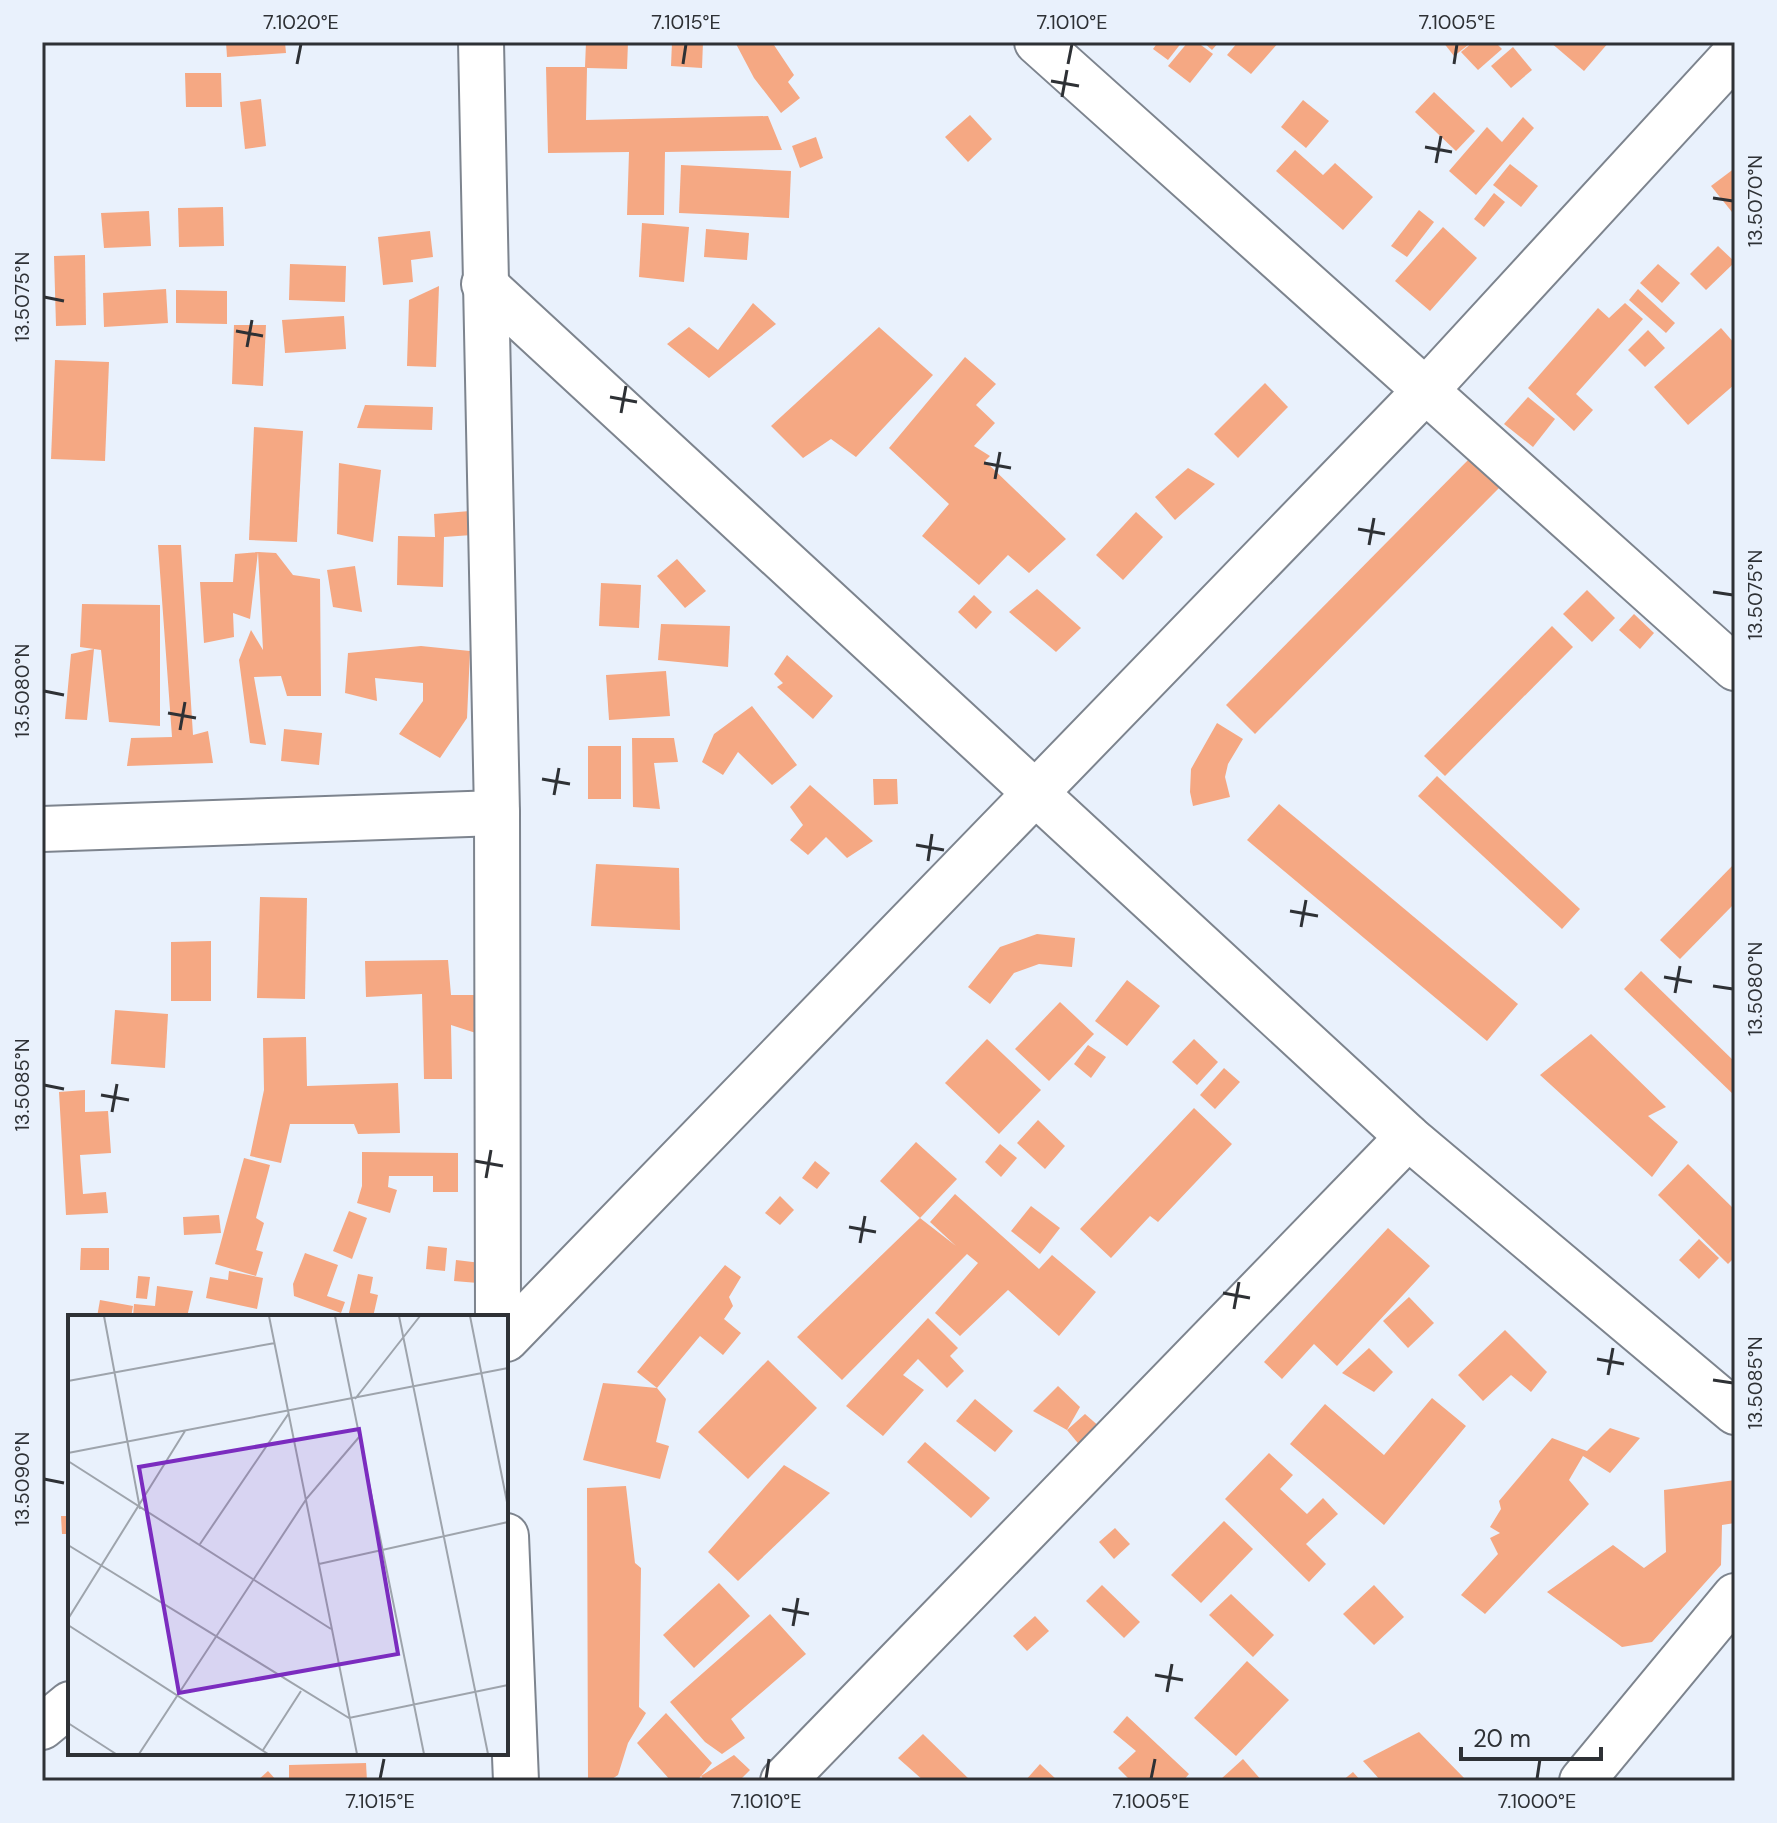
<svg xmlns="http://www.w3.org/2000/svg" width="1777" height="1823" font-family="'DM Sans',sans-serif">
  <rect width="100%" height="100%" fill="#e9f1fc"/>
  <!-- building -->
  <g fill="#f5a883">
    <polygon points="226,42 285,42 286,53 227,57"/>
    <polygon points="586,42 628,42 627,69 587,68 586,120 768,116 782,150 665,152 664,215 627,215 629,152 548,153 546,67 585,67"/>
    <polygon points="672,42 703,42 702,68 671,66"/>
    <polygon points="735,42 772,42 794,75 788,82 800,98 781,113 754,78"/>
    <polygon points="1158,42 1182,42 1168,60 1153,49"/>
    <polygon points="1188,42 1197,42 1213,54 1190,83 1168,66"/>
    <polygon points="1203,42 1219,42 1212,50"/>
    <polygon points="1238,42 1279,42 1251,74 1227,55"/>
    <polygon points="1443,42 1472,42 1454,56"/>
    <polygon points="1473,42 1495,42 1502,49 1478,70 1461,52"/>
    <polygon points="1550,42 1609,42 1584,71"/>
    <polygon points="1513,47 1532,70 1511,88 1491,66"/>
    <polygon points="185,73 221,73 222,107 186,107"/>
    <polygon points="1434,92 1475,131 1456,151 1415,112"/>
    <polygon points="261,99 266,146 245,149 240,102"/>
    <polygon points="1303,100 1329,121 1306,148 1281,127"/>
    <polygon points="970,115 992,139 968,162 945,137"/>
    <polygon points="1523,117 1534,128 1476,195 1449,171 1487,127 1502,142"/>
    <polygon points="816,137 823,158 800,168 792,146"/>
    <polygon points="1295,150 1323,175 1335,163 1373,197 1343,230 1276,171"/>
    <polygon points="1510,164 1538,186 1521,207 1493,185"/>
    <polygon points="681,165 791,171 789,218 679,213"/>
    <polygon points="1735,168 1735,210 1732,212 1711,186"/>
    <polygon points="1494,193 1505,202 1484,227 1474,219"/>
    <polygon points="223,207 224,246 179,247 178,208"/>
    <polygon points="1419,210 1434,222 1407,257 1391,246"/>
    <polygon points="149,211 151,246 104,248 101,213"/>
    <polygon points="642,223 689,227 684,282 639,277"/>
    <polygon points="1443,227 1477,258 1430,311 1395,281"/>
    <polygon points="706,229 749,233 747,260 704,257"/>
    <polygon points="430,231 433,257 411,260 413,282 383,285 378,237"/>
    <polygon points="1718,246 1735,262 1706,290 1690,274"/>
    <polygon points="85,255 86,325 56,326 54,256"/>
    <polygon points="290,264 346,266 345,302 289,300"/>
    <polygon points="1658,264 1680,283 1662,303 1640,283"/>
    <polygon points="439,286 436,367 407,366 409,300"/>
    <polygon points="166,289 168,323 104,327 103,293"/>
    <polygon points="1638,289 1675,323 1666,333 1629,300"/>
    <polygon points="176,290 227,291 227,324 176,323"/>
    <polygon points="753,303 776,324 709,378 667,344 689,327 718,350"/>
    <polygon points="1625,303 1643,319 1576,394 1593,410 1574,431 1528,388 1598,308 1609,318"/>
    <polygon points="344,316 346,349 285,353 282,320"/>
    <polygon points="234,325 266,325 263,386 232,384"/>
    <polygon points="879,327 933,375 856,457 831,439 803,458 771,426"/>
    <polygon points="1721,328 1735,344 1735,384 1688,425 1654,387"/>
    <polygon points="1648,330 1665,348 1645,367 1628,350"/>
    <polygon points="965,357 996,384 976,405 995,423 974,446 990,456 985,461 1066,539 1029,573 1008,555 979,585 922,536 949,504 889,448"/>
    <polygon points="55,360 109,362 105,461 51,459"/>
    <polygon points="1265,383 1288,407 1238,458 1214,434"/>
    <polygon points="1528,397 1555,419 1533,447 1504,424"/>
    <polygon points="365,405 433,407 432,430 357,428"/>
    <polygon points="254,427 303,431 297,542 249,540"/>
    <polygon points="1474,454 1504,483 1255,734 1226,705"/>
    <polygon points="339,463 381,470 373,542 337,534"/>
    <polygon points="1188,468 1215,484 1175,520 1155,497"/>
    <polygon points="470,511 472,535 444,537 443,587 397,585 398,536 435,537 434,514"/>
    <polygon points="1136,512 1163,537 1123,580 1096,555"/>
    <polygon points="158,545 181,545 193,735 208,731 213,763 127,766 131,738 172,737"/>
    <polygon points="258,552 250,619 233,613 234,637 204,643 200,582 233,582 235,554 258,552 276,553 293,575 320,579 321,696 287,696 281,676 254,677 266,745 250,743 239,660 251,630 263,650"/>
    <polygon points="677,559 706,591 685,608 657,576"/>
    <polygon points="355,566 362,612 333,607 327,570"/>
    <polygon points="601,583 641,585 639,628 599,626"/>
    <polygon points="1037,589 1081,628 1056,652 1009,612"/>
    <polygon points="1587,590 1615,618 1592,642 1563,614"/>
    <polygon points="974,595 992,612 976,629 958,612"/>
    <polygon points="82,604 160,605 160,726 109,722 101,650 94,649 87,720 65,719 71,654 94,649 80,647"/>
    <polygon points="1634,614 1654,633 1640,649 1619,630"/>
    <polygon points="661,624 730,626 728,667 658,660"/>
    <polygon points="1552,626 1573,647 1445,776 1424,756"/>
    <polygon points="421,646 470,651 467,718 440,758 399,734 423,701 423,683 375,678 377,701 345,693 348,653"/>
    <polygon points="787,655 833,696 813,719 777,687 783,683 774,674"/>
    <polygon points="666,671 670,716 609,720 606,675"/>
    <polygon points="752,706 797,765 772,785 738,752 723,775 702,762 714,734"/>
    <polygon points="1217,723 1243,739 1228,764 1225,777 1230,797 1193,806 1190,792 1191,769"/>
    <polygon points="284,729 322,733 319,765 281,761"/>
    <polygon points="632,738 674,738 678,762 654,763 660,809 633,807"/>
    <rect x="588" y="746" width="33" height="53"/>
    <polygon points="1437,776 1580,909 1562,929 1418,796"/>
    <polygon points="873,779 897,779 898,804 874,805"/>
    <polygon points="810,785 873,841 847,858 826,837 808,855 790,840 803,825 790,807"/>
    <polygon points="1279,804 1518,1004 1487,1041 1247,840"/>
    <polygon points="1735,863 1735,903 1680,959 1660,940"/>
    <polygon points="596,864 679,868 680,930 591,926"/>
    <polygon points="260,897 307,898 305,999 257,998"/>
    <polygon points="1037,934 1075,938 1072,967 1039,964 1014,973 990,1004 968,987 1000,947"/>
    <polygon points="211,941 211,1001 171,1001 171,942"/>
    <polygon points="448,960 451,995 479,995 479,1034 451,1025 452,1079 424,1079 422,994 366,997 365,961"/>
    <polygon points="1641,971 1735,1062 1735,1096 1624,989"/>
    <polygon points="1127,980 1160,1006 1127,1046 1095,1021"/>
    <polygon points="1060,1002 1094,1034 1049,1081 1015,1049"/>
    <polygon points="115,1010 168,1014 165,1068 111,1064"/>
    <polygon points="1591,1034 1666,1107 1648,1116 1678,1142 1652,1177 1540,1075"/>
    <polygon points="306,1037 307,1086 398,1083 400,1133 358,1134 354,1124 290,1124 281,1163 250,1156 264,1090 263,1038"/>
    <polygon points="987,1039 1041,1090 999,1134 945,1083"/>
    <polygon points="1194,1039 1218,1062 1197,1085 1172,1062"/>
    <polygon points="1088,1045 1106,1057 1091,1078 1074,1064"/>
    <polygon points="1224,1068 1240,1082 1215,1109 1200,1095"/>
    <polygon points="85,1090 85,1112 108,1111 111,1153 80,1155 83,1194 106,1192 108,1213 66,1215 59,1092"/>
    <polygon points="1194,1108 1232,1144 1158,1222 1150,1216 1111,1258 1080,1229"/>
    <polygon points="1038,1120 1065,1146 1045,1169 1017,1143"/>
    <polygon points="916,1142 957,1179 920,1218 880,1181"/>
    <polygon points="1000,1144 1017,1158 1001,1177 985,1162"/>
    <polygon points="362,1152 458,1153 458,1192 433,1192 433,1176 389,1176 388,1187 397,1190 390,1213 357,1203 362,1186"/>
    <polygon points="244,1158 270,1165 256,1218 264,1223 256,1250 263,1252 256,1276 215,1264"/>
    <polygon points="815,1161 830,1173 817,1189 802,1178"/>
    <polygon points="1688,1164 1735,1210 1735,1257 1728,1264 1658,1195"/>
    <polygon points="955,1194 1039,1269 1052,1255 1096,1292 1059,1336 1008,1290 960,1336 935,1313 978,1263 967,1254 842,1380 797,1337 920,1218 956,1246 930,1222"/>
    <polygon points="780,1196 794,1210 780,1225 765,1213"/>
    <polygon points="1031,1206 1060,1228 1040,1254 1011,1231"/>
    <polygon points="349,1211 367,1218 352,1259 333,1251"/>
    <polygon points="219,1215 221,1233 184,1235 183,1217"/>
    <polygon points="1388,1228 1430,1266 1337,1366 1314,1344 1282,1379 1264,1362"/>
    <polygon points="1699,1239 1719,1258 1699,1279 1679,1260"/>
    <polygon points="428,1246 447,1248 445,1271 426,1269"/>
    <polygon points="81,1248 109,1248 109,1270 80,1270"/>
    <polygon points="305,1253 338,1265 327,1296 345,1302 341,1313 294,1296 293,1284"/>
    <polygon points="456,1260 481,1263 478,1283 454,1281"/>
    <polygon points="725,1265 741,1277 729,1297 733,1306 724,1319 741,1333 723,1355 700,1336 657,1388 666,1399 656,1442 669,1446 660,1479 583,1460 603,1383 657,1388 637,1372"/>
    <polygon points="229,1271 263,1278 257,1309 206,1298 210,1277 228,1280"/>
    <polygon points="358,1274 373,1277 370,1293 378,1295 373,1317 348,1317"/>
    <polygon points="138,1276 150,1277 147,1299 136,1298"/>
    <polygon points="157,1286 193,1291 187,1317 133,1317 134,1304 155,1306"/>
    <polygon points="1409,1297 1434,1323 1408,1348 1383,1321"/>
    <polygon points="100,1300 133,1306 131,1317 97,1317"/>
    <polygon points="928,1318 958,1348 950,1356 964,1371 947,1388 918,1359 903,1375 924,1390 883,1436 846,1406"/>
    <polygon points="1505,1330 1547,1372 1531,1392 1511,1375 1483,1401 1458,1375"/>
    <polygon points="1369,1348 1393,1372 1374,1392 1342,1373"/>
    <polygon points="768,1360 817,1408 748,1479 698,1432"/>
    <polygon points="1058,1386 1080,1407 1067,1430 1033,1411"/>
    <polygon points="1432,1398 1466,1426 1384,1525 1290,1444 1325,1404 1384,1455"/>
    <polygon points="975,1399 1013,1431 995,1452 956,1421"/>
    <polygon points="1085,1414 1101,1428 1082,1448 1067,1430"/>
    <polygon points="1610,1428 1640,1438 1610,1473 1583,1456 1569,1480 1589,1504 1485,1614 1461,1595 1498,1554 1490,1538 1500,1533 1490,1527 1501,1509 1499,1501 1552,1438 1587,1451"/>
    <polygon points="925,1442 990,1498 971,1518 907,1462"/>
    <polygon points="1269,1453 1293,1475 1280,1489 1307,1514 1323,1498 1338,1514 1306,1544 1326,1564 1309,1582 1225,1499"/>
    <polygon points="784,1465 830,1493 738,1581 708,1552"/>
    <polygon points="1735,1480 1735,1523 1722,1525 1721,1565 1652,1642 1622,1647 1547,1592 1613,1545 1644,1568 1666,1552 1664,1490"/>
    <polygon points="626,1486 635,1563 641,1568 639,1707 646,1713 628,1743 618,1775 609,1781 588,1781 587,1488"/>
    <polygon points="61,1516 70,1516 70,1534 62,1534"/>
    <polygon points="1224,1521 1253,1549 1201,1603 1171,1575"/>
    <polygon points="1115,1528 1130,1544 1114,1559 1099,1542"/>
    <polygon points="719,1583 750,1616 694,1668 663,1635"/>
    <polygon points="1102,1585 1140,1622 1124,1638 1086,1601"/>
    <polygon points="1374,1585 1404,1617 1374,1645 1343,1614"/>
    <polygon points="1231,1594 1274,1635 1253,1657 1209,1615"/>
    <polygon points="770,1614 806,1654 731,1719 745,1738 722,1754 705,1742 670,1702"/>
    <polygon points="1035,1616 1049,1631 1027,1651 1013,1636"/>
    <polygon points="1247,1661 1289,1700 1236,1756 1194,1718"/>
    <polygon points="666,1713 712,1763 701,1776 734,1755 750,1770 739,1781 705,1781 701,1776 697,1781 671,1781 637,1743"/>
    <polygon points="1127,1716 1189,1774 1183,1781 1131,1781 1118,1768 1136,1751 1113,1732"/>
    <polygon points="1419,1732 1467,1781 1381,1781 1363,1761"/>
    <polygon points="923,1734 971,1781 924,1781 898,1758"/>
    <polygon points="1243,1759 1262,1781 1223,1781 1221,1779"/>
    <polygon points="366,1763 367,1781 289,1781 289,1765"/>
    <polygon points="1040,1764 1058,1781 1025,1781"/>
    <polygon points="268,1771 277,1781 257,1781"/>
    <polygon points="1353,1772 1361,1781 1342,1781"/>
  </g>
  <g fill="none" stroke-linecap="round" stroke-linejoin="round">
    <defs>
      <g id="minor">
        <polyline points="481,42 497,813 498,1317"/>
        <polyline points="1037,42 1735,668"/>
        <polyline points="484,284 1408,1137 1735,1412"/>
        <polyline points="42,829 497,813"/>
        <polyline points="506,1339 1427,389 1735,54"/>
        <polyline points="506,1536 516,1781"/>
        <polyline points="42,1727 70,1704"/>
        <polyline points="783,1781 1408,1137"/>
        <polyline points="1582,1781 1735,1596"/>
      </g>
    </defs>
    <!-- minor casing -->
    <use href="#minor" stroke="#7d848e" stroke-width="48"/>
    <!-- minor -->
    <use href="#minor" stroke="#fff" stroke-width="44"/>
  </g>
  <!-- ticks -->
  <path fill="none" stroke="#2e3135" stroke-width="3" d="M297,64L301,44M683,64L686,44M1068,64L1072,44M1454,64L1457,44M1051,81L1079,86M1062,97L1067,70M1425,147L1452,152M1436,163L1441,136M1713,198L1733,201M44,297L64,301M236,331L263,336M247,347L252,320M610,397L637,402M621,413L626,386M984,463L1011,468M995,479L1000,452M1358,529L1385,534M1369,545L1374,518M1713,592L1733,595M44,691L64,695M168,713L196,718M180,730L185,702M542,779L570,784M554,795L559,768M916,845L944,850M928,861L932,834M1290,911L1318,916M1301,927L1306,900M1664,977L1692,982M1713,986L1733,989M1675,993L1680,966M44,1085L64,1089M101,1095L129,1100M112,1112L117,1084M475,1161L503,1166M486,1178L491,1150M849,1227L876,1232M860,1243L865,1216M1223,1293L1250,1298M1234,1309L1239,1282M1597,1359L1624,1364M1608,1375L1613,1348M1713,1380L1733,1383M44,1479L64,1483M782,1609L809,1614M793,1626L798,1598M1155,1675L1183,1680M1167,1692L1172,1664M380,1779L384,1759M766,1779L769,1759M1151,1779L1155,1759M1537,1779L1540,1759"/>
  <!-- overview -->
  <g transform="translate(68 1315)">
    <rect width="440" height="440" fill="#e9f1fc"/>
    <path fill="none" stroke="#9ea4ac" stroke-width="2" d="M36,1L72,194M201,1L289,439M267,1L356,439M331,1L420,439M402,1L440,192M0,66L207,28M287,84L352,1M0,138L440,53M0,146L263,314M132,229L221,98M0,230L281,403L440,370M251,249L440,207M0,304L117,116M0,310L200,439M0,408L48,439M195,435L233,376M71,439L239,183L292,121"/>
    <path fill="#7b2cbf" fill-opacity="0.15" stroke="#7b2cbf" stroke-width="4" d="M291,114L330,339L111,378L71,152Z"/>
    <rect width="440" height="440" fill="none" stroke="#2e3135" stroke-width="4"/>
  </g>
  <!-- border -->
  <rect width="1777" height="1823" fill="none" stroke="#e9f1fc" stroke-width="88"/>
  <!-- scale -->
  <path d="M1461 1747v12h140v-12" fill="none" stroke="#2e3135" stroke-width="4"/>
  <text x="1473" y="1747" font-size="24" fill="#2e3135" stroke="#e9f1fc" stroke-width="6" paint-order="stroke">20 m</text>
  <rect x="44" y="44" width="1689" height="1735" fill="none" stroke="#2e3135" stroke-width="3"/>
  <g font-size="20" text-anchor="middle" fill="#2e3135">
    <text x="301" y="29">7.1020°E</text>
    <text x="686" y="29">7.1015°E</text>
    <text x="1072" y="29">7.1010°E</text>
    <text x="1457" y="29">7.1005°E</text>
    <text transform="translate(1755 201) rotate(-90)" y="7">13.5070°N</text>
    <text transform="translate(22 297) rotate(-90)" y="7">13.5075°N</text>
    <text transform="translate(1755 595) rotate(-90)" y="7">13.5075°N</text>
    <text transform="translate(22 691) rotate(-90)" y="7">13.5080°N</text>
    <text transform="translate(1755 989) rotate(-90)" y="7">13.5080°N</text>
    <text transform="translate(22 1085) rotate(-90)" y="7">13.5085°N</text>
    <text transform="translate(1755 1383) rotate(-90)" y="7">13.5085°N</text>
    <text transform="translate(22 1479) rotate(-90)" y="7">13.5090°N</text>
    <text x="380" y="1808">7.1015°E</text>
    <text x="766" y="1808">7.1010°E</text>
    <text x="1151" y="1808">7.1005°E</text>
    <text x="1537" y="1808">7.1000°E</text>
  </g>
</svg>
